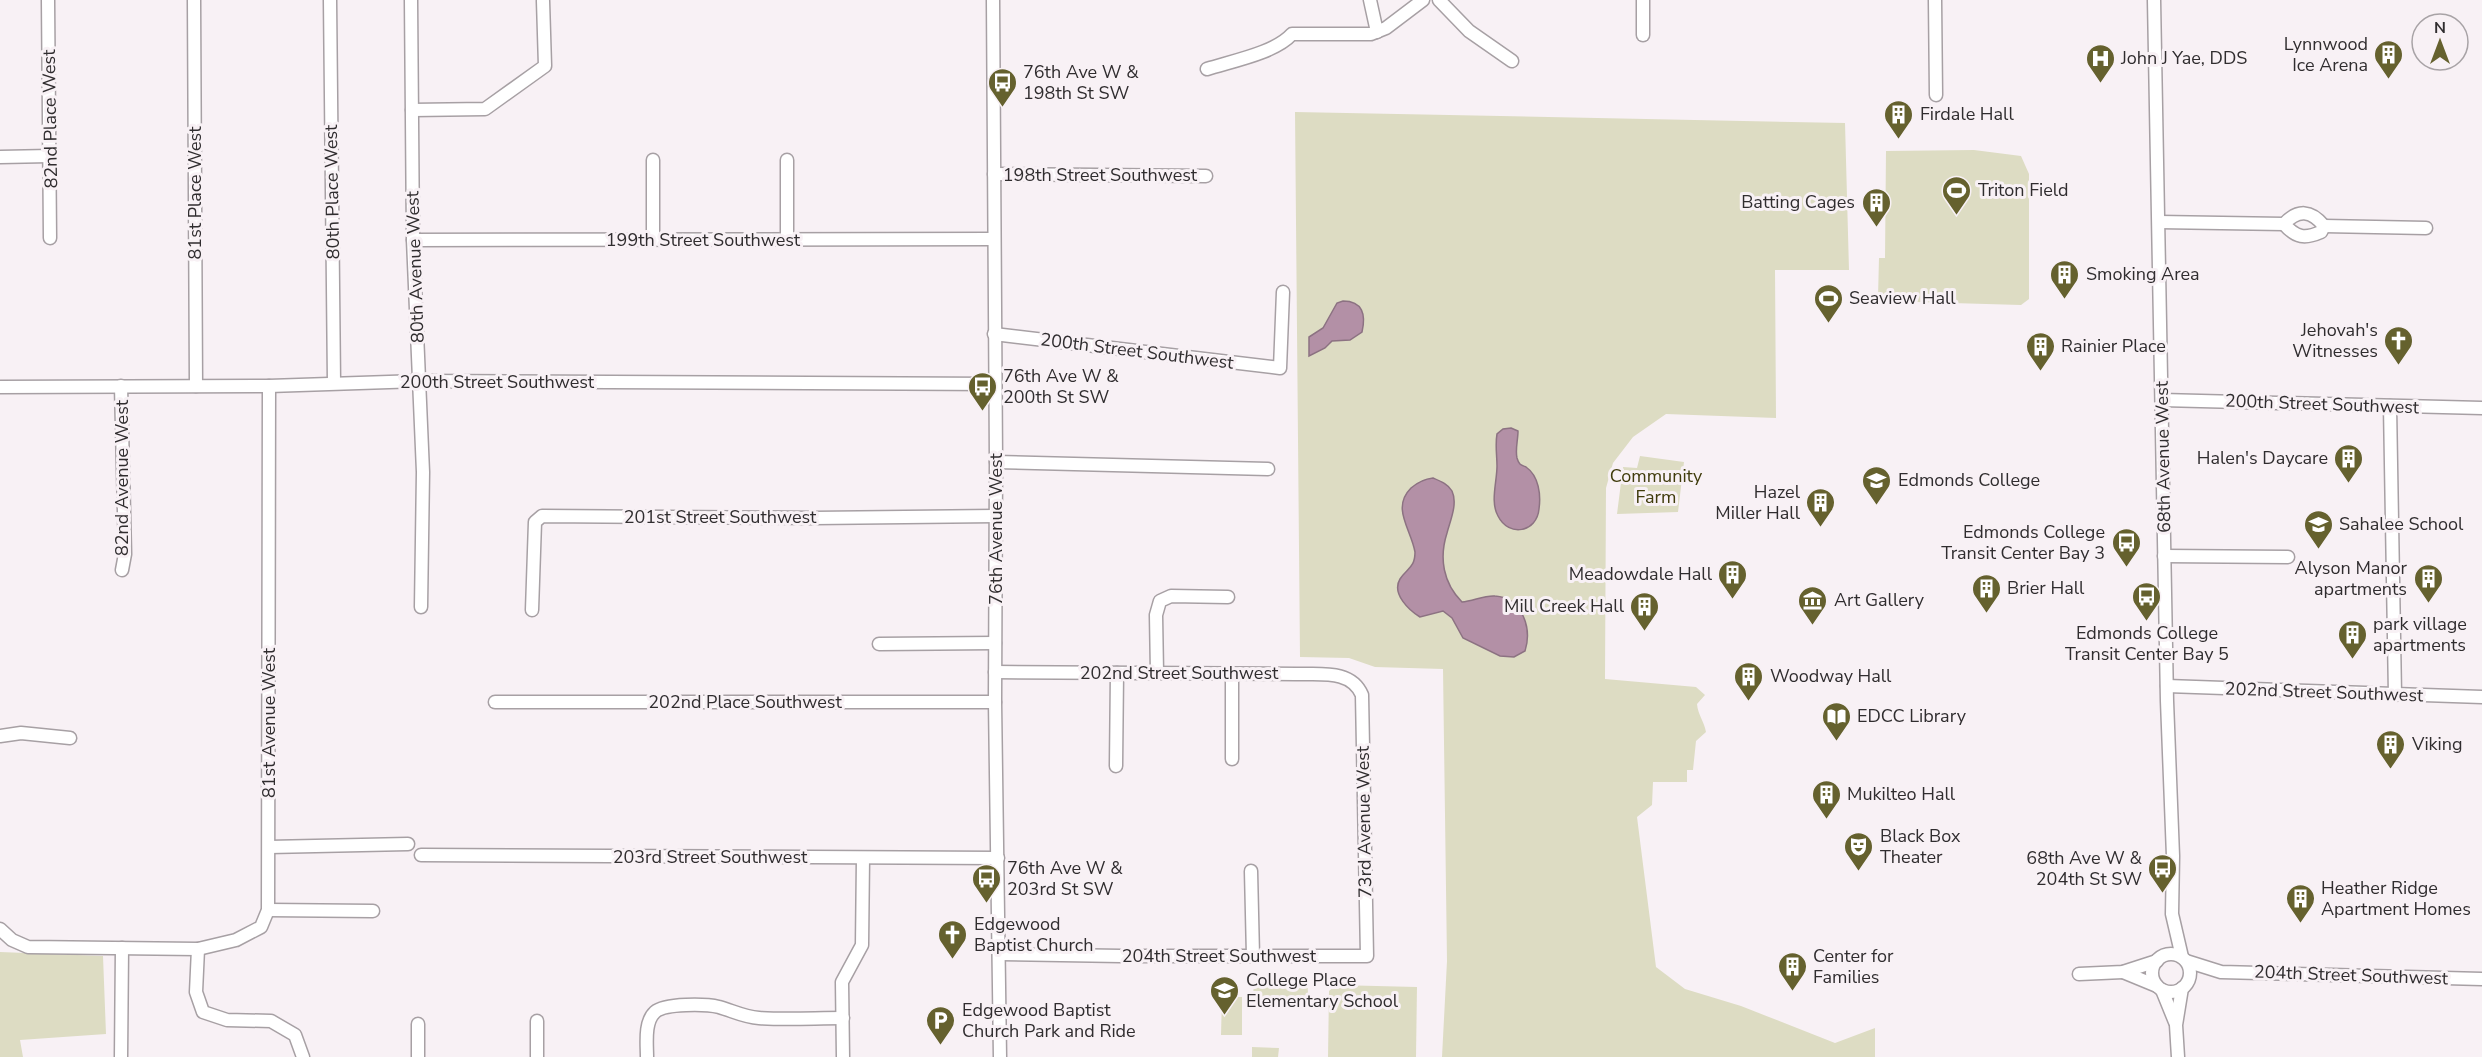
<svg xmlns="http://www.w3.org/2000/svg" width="2482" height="1057" font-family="'Nunito Sans',sans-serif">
  <rect width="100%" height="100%" fill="#f8f1f5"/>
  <!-- green -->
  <g fill="#dddcc3">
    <path d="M1295,112L1845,123L1849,270H1775L1776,418L1666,414L1633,437L1613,463L1606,488L1605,679L1696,687L1705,695L1697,704C1698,715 1704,721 1706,732L1696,741L1693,770H1687V782H1653L1652,805L1637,817L1656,967L1685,989L1741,1006L1835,1043L1875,1028V1057H1442L1447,961L1443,669L1375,667L1349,658L1300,657Z"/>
    <polygon points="1974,150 2021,156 2029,174 2029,299 2021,305 1882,301 1878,297 1879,258 1885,258 1886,151"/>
    <polygon points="1640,456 1684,462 1678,512 1617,514 1623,467 1637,468"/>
    <polygon points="0,952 103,956 106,1034 20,1040 23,1057 0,1057"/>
    <polygon points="1307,978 1308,993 1301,1001 1261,1005 1253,996 1254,983 1266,980"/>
    <polygon points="1336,985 1417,987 1416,1057 1328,1057 1329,991"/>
    <polygon points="1222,997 1242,997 1242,1035 1221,1035"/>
    <polygon points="1252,1047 1279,1048 1278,1057 1252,1057"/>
  </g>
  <!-- water -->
  <g fill="#b390a6" stroke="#8c7282" stroke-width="1.5">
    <path d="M1343,301C1363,301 1366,315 1362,332L1350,340L1332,341L1325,348L1309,356V337L1323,328L1337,303Z"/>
    <path d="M1511,428L1518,431C1518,440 1515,450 1517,458C1519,465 1521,465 1526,467C1539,476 1541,495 1539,509C1537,532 1509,538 1498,516C1490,502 1497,482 1497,466C1497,455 1495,445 1497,434L1503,429Z"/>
    <path d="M1433,478C1440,481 1448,484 1452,491C1458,504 1450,521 1447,533C1439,558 1443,583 1462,602C1473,601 1485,595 1495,596C1523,598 1532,629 1525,651L1514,657L1500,656L1463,638L1452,618L1443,611L1420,617C1410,611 1391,594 1400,579C1407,568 1415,568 1415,552C1411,529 1391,508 1411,488C1418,482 1424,479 1433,478Z"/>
  </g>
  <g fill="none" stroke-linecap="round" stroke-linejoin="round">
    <defs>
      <g id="minor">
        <polyline points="48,0 50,238"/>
        <polyline points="194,0 196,386"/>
        <polyline points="330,0 334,383"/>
        <polyline points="411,0 413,240 423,472 421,607"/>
        <polyline points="993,0 996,462 995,702 1000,1057"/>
        <polyline points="1370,0 1377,32"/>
        <polyline points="1439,0 1469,31 1512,61"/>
        <polyline points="1643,0 1643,35"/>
        <polyline points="1935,0 1936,95"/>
        <polyline points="2154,0 2167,701 2173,856 2172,914 2182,957"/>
        <path d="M1207,69C1232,61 1275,53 1292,34H1371L1386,28L1423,0"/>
        <polyline points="412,110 485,109 545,66 543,1"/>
        <polyline points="0,157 50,156"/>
        <polyline points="653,160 653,240"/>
        <polyline points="994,174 1206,176"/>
        <path d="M2159,222L2284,224C2298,209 2311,210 2324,226"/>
        <path d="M2284,224C2296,238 2305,239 2321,232L2324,226"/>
        <polyline points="2324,226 2426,228"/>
        <polyline points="787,239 787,160"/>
        <polyline points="413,240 993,239"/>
        <polyline points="994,334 1280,368 1283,292"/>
        <polyline points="121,386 125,554 122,570"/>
        <polyline points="0,387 269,386 419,381 995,384"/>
        <polyline points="2162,400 2482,408"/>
        <polyline points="2390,406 2395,695"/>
        <polyline points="996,462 1268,469"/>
        <polyline points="2164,556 2288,557"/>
        <polyline points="532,610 535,522 542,516 814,518 996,516"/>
        <polyline points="879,644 995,643"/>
        <path d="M995,672L1296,674C1320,675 1351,669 1362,695L1367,956H1121L1000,954"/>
        <polyline points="1157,673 1156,615 1160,601 1171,596 1228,597"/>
        <polyline points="1232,673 1232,759"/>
        <polyline points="2167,686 2482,697"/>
        <polyline points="495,702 995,702"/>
        <polyline points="0,736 21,733 70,738"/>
        <polyline points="1116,766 1117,673"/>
        <polyline points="269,847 408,844"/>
        <polyline points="421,855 998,858"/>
        <polyline points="1251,871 1253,956"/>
        <polyline points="268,910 373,911"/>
        <polyline points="0,929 12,940 28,947 198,949 236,940 261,927 268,910 269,386"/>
        <polyline points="198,949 196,992 203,1012 227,1020 271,1021 295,1035 303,1057"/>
        <circle cx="2171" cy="973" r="19"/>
        <polyline points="2186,961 2221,972 2482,979"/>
        <polyline points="2123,972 2157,986"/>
        <polyline points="2079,974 2123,972 2157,961"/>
        <polyline points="2162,990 2175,1022"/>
        <polyline points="537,1021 537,1057"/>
        <polyline points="418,1024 418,1057"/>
        <polyline points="121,1057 122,948"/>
        <path d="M647,1057C647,1044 644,1022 655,1012C665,1003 706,1004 719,1007C733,1011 744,1017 759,1018C786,1020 815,1018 843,1018"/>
        <polyline points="843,1057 842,982 862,945 863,858"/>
        <polyline points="2178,1057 2176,1025 2182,988"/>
      </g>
    </defs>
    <!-- minor casing -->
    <use href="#minor" stroke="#a7a0a4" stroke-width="15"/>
    <!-- minor -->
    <use href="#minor" stroke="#fff" stroke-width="12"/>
  </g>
  <!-- icons -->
  <defs>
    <symbol id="building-pin" viewBox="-11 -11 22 30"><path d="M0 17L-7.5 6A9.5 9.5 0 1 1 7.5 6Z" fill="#65612e" stroke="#f8f1f5"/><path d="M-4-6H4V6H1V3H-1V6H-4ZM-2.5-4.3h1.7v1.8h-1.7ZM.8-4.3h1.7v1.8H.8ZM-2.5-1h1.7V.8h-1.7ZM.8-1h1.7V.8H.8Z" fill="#fff"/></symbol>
    <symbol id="hospital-pin" viewBox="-11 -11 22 30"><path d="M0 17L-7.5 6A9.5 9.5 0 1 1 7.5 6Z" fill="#65612e" stroke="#f8f1f5"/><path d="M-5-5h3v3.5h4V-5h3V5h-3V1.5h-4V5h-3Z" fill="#fff"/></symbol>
    <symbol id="bus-pin" viewBox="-11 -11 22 30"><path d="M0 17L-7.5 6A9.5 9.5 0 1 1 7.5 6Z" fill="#65612e" stroke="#f8f1f5"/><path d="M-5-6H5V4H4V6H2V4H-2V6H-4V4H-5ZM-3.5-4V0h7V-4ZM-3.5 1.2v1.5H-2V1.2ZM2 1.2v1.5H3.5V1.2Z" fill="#fff"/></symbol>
    <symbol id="stadium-pin" viewBox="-11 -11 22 30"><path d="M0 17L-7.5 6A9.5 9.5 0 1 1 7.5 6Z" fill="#65612e" stroke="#f8f1f5"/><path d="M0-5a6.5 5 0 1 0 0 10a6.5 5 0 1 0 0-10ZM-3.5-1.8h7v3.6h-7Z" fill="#fff"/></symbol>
    <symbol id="church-pin" viewBox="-11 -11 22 30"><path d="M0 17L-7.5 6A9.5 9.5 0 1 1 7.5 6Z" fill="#65612e" stroke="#f8f1f5"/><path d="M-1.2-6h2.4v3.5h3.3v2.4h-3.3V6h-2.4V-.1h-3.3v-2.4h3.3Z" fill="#fff"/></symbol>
    <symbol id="university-pin" viewBox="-11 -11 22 30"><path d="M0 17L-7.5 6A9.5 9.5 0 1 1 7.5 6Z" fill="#65612e" stroke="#f8f1f5"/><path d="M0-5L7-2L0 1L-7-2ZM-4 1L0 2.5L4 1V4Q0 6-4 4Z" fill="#fff"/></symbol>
    <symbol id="school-pin" viewBox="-11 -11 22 30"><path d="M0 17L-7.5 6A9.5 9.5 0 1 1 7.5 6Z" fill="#65612e" stroke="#f8f1f5"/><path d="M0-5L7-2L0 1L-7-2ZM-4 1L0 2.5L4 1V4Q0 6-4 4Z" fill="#fff"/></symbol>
    <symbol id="museum-pin" viewBox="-11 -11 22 30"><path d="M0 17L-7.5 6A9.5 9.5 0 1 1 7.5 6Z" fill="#65612e" stroke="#f8f1f5"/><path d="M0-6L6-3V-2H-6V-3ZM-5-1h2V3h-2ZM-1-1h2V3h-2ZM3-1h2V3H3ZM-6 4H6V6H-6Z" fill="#fff"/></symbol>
    <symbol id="library-pin" viewBox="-11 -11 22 30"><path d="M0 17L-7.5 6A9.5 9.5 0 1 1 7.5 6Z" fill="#65612e" stroke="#f8f1f5"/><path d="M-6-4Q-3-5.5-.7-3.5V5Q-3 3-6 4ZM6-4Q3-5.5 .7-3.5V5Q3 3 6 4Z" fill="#fff"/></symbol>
    <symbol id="theatre-pin" viewBox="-11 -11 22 30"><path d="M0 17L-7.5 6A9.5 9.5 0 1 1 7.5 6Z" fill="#65612e" stroke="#f8f1f5"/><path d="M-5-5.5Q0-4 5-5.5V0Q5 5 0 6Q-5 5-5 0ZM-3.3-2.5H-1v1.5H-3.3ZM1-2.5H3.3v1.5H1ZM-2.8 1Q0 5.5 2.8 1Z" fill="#fff"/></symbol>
    <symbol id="parking-pin" viewBox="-11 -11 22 30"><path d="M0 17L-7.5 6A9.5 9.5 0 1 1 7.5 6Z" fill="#65612e" stroke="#f8f1f5"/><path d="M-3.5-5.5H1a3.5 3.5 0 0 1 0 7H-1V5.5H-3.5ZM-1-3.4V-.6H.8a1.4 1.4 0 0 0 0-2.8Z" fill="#fff"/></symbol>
  </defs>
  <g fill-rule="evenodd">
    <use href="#building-pin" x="2372" y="38" width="33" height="45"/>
    <use href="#hospital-pin" x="2084" y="42" width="33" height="45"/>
    <use href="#bus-pin" x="986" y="66" width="33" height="45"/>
    <use href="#building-pin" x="1882" y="98" width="33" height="45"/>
    <use href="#stadium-pin" x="1940" y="174" width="33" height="45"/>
    <use href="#building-pin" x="1860" y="186" width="33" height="45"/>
    <use href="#building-pin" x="2048" y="258" width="33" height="45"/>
    <use href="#stadium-pin" x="1812" y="282" width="33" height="45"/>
    <use href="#church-pin" x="2382" y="324" width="33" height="45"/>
    <use href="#building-pin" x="2024" y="330" width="33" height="45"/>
    <use href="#bus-pin" x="966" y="370" width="33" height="45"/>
    <use href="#building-pin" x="2332" y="442" width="33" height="45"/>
    <use href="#university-pin" x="1860" y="464" width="33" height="45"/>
    <use href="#building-pin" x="1804" y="486" width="33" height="45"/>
    <use href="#school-pin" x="2302" y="508" width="33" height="45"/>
    <use href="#bus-pin" x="2110" y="526" width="33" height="45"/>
    <use href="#building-pin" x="1716" y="558" width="33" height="45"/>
    <use href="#building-pin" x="2412" y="562" width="33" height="45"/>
    <use href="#building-pin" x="1970" y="572" width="33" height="45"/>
    <use href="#bus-pin" x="2130" y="580" width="33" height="45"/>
    <use href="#museum-pin" x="1796" y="584" width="33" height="45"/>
    <use href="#building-pin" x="1628" y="590" width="33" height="45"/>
    <use href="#building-pin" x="2336" y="618" width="33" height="45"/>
    <use href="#building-pin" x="1732" y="660" width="33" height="45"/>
    <use href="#library-pin" x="1820" y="700" width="33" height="45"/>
    <use href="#building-pin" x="2374" y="728" width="33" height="45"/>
    <use href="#building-pin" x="1810" y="778" width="33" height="45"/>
    <use href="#theatre-pin" x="1842" y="830" width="33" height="45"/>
    <use href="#bus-pin" x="2146" y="852" width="33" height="45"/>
    <use href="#bus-pin" x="970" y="862" width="33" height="45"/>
    <use href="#building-pin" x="2284" y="882" width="33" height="45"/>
    <use href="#church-pin" x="936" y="918" width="33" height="45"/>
    <use href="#building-pin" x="1776" y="950" width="33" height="45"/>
    <use href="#school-pin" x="1208" y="974" width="33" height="45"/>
    <use href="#parking-pin" x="924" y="1004" width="33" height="45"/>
  </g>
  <g text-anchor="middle" stroke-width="6" stroke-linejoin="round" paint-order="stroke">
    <!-- poi labels -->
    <g font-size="18" fill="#302d2f" stroke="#f8f1f5" text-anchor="start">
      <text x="2368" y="50" text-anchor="end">Lynnwood<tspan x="2368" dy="21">Ice Arena</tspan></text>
      <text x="2121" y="64">John J Yae, DDS</text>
      <text x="1023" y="78">76th Ave W &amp;<tspan x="1023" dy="21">198th St SW</tspan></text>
      <text x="1920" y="120">Firdale Hall</text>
      <text x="1978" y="196">Triton Field</text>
      <text x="1855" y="208" text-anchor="end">Batting Cages</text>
      <text x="2086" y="280">Smoking Area</text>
      <text x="1849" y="304">Seaview Hall</text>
      <text x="2378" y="336" text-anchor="end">Jehovah's<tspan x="2378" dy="21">Witnesses</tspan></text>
      <text x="2061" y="352">Rainier Place</text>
      <text x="1003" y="382">76th Ave W &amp;<tspan x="1003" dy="21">200th St SW</tspan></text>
      <text x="2328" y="464" text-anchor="end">Halen's Daycare</text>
      <text x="1898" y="486">Edmonds College</text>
      <text x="1800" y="498" text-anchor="end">Hazel<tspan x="1800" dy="21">Miller Hall</tspan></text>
      <text x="2339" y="530">Sahalee School</text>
      <text x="2105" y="538" text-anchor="end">Edmonds College<tspan x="2105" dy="21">Transit Center Bay 3</tspan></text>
      <text x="2407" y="574" text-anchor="end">Alyson Manor<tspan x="2407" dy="21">apartments</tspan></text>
      <text x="1712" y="580" text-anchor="end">Meadowdale Hall</text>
      <text x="2007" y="594">Brier Hall</text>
      <text x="1834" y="606">Art Gallery</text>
      <text x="1624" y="612" text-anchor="end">Mill Creek Hall</text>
      <text x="2373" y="630">park village<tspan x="2373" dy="21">apartments</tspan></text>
      <text x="2147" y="639" text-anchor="middle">Edmonds College<tspan x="2147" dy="21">Transit Center Bay 5</tspan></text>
      <text x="1770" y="682">Woodway Hall</text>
      <text x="1857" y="722">EDCC Library</text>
      <text x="2412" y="750">Viking</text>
      <text x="1847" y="800">Mukilteo Hall</text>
      <text x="1880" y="842">Black Box<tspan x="1880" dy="21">Theater</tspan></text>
      <text x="2142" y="864" text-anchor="end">68th Ave W &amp;<tspan x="2142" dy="21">204th St SW</tspan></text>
      <text x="1007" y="874">76th Ave W &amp;<tspan x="1007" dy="21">203rd St SW</tspan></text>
      <text x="2321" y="894">Heather Ridge<tspan x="2321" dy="21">Apartment Homes</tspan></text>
      <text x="974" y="930">Edgewood<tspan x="974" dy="21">Baptist Church</tspan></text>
      <text x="1813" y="962">Center for<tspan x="1813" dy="21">Families</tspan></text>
      <text x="1246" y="986">College Place<tspan x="1246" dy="21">Elementary School</tspan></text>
      <text x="962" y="1016">Edgewood Baptist<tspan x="962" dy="21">Church Park and Ride</tspan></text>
    </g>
    <!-- street labels -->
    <g font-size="18" fill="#302d2f" stroke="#f8f1f5">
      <text transform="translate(50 119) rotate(-91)" y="6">82nd Place West</text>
      <text x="1100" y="181">198th Street Southwest</text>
      <text transform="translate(332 192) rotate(-91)" y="6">80th Place West</text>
      <text transform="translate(195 193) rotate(-90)" y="6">81st Place West</text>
      <text x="703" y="246">199th Street Southwest</text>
      <text transform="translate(415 267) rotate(-92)" y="6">80th Avenue West</text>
      <text transform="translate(1137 351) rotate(7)" y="6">200th Street Southwest</text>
      <text x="497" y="388">200th Street Southwest</text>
      <text transform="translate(2322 404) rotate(2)" y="6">200th Street Southwest</text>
      <text transform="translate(2163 457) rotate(-91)" y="6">68th Avenue West</text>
      <text transform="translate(122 478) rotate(-90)" y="6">82nd Avenue West</text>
      <text x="720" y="523">201st Street Southwest</text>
      <text transform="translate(996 529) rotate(-90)" y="6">76th Avenue West</text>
      <text x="1179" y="679">202nd Street Southwest</text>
      <text transform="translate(2324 692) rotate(2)" y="6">202nd Street Southwest</text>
      <text x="745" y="708">202nd Place Southwest</text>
      <text transform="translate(269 723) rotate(-90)" y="6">81st Avenue West</text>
      <text transform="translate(1364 822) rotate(-91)" y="6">73rd Avenue West</text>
      <text x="710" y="863">203rd Street Southwest</text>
      <text x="1219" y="962">204th Street Southwest</text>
      <text transform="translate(2351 975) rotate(2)" y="6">204th Street Southwest</text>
    </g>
    <!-- park labels -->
    <g font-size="18" fill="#3f3b0b" stroke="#f8f1f5">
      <text x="1656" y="482">Community<tspan x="1656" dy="21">Farm</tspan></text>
    </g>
  </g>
  <!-- north arrow -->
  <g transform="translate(2440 42)"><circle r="28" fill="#f8f1f5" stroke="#a8a3a6" stroke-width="1.5"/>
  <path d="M0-4.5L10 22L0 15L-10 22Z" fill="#65612e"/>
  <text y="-9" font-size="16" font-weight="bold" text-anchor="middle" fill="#302d2f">N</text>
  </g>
</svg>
